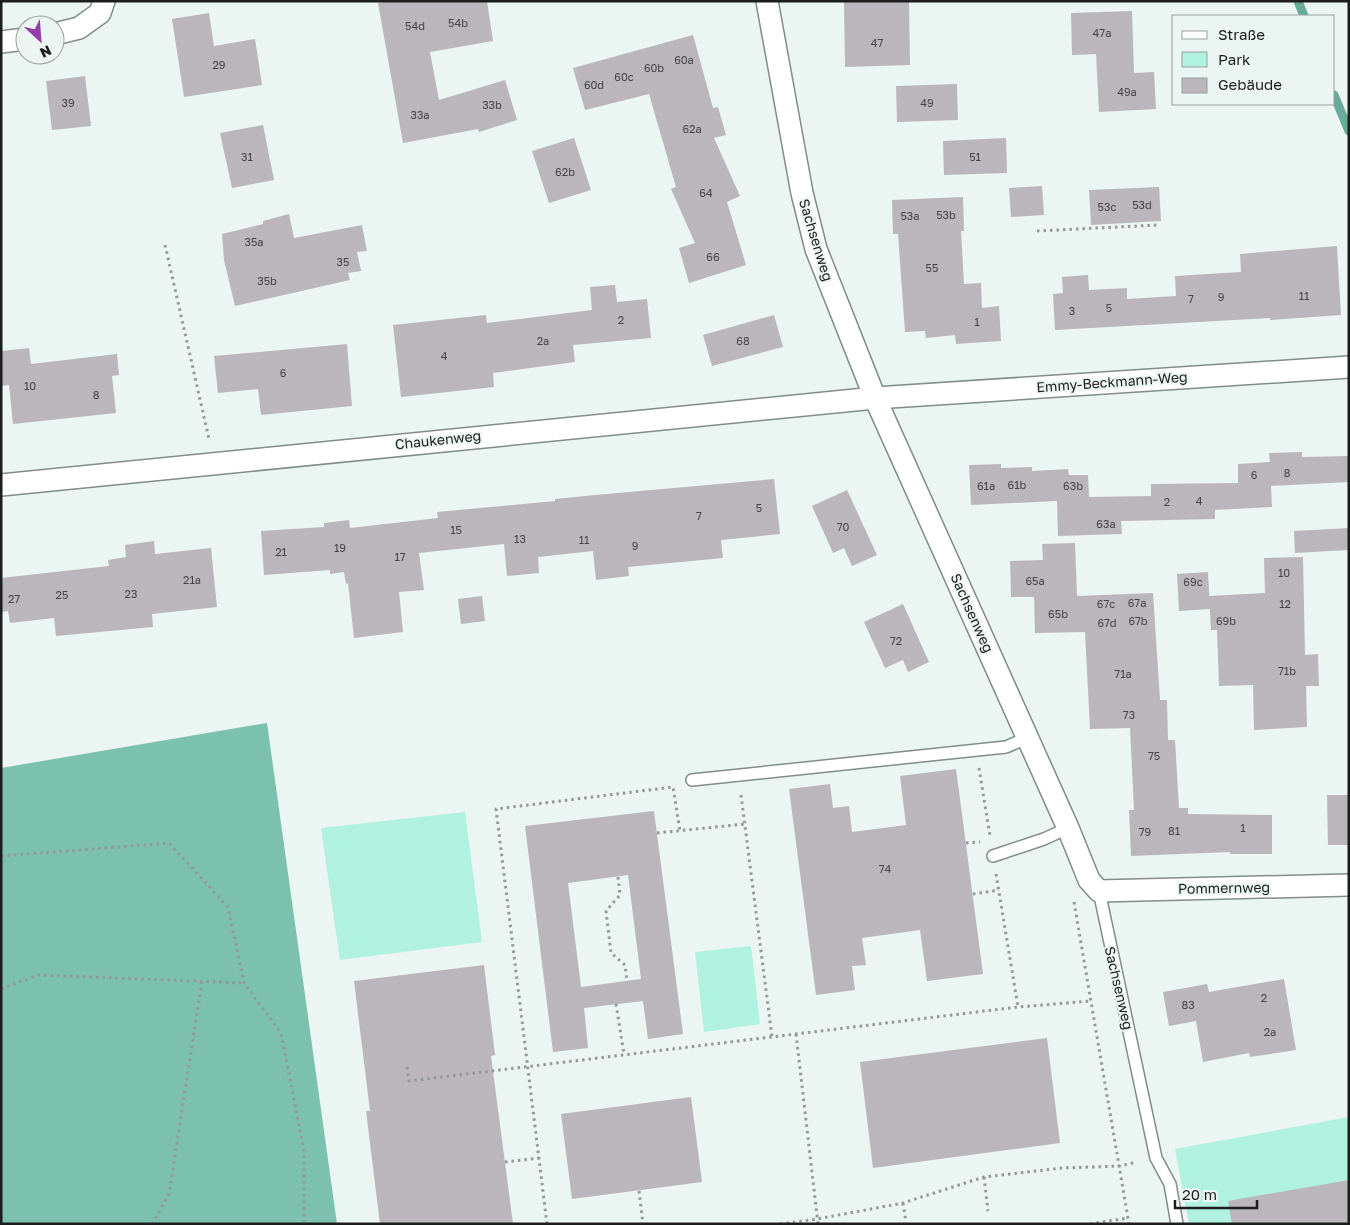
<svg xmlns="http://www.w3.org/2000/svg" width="1350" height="1225" font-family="'Golos Text',sans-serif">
  <rect width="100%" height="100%" fill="#ebf5f2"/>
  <!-- green -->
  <g fill="#b1f1df">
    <polygon points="465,812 482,942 340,960 321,828"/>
    <polygon points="751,946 760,1024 704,1032 695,952"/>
    <polygon points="1349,1117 1349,1224 1189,1224 1175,1149"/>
  </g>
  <!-- forest -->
  <polygon fill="#7cc0ae" points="267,723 337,1224 1,1224 1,768"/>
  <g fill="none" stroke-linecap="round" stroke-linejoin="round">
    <!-- stream -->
    <g stroke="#68ab9a" stroke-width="9">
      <polyline points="1298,1 1304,16"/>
      <polyline points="1334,95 1349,131"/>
    </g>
  </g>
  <!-- building -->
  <g fill="#bbb5bc" fill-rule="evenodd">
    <polygon points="391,1 487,1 493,41 430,52 439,100 505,80 517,120 479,132 478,129 403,143 378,3"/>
    <polygon points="844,1 909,1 910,65 845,67"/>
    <polygon points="1132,11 1134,73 1154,72 1156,109 1099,112 1096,54 1072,55 1071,13"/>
    <polygon points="209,13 214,46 255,39 262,85 184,97 172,19"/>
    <polygon points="693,35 713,108 718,107 726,135 714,138 740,196 727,202 746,265 689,283 679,248 695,243 671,189 676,187 649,94 585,110 573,68"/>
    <polygon points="85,76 91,126 52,130 46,81"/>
    <polygon points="957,84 958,120 897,122 896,86"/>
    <polygon points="263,125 274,180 232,188 220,133"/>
    <polygon points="574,138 591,190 549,203 532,151"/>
    <polygon points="1006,138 1007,173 944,175 943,141"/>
    <polygon points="1042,186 1044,215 1011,217 1009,188"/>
    <polygon points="1159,187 1161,221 1091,225 1089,190"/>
    <polygon points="963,197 964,231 961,231 964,284 981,283 982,308 999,306 1001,341 956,344 955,335 926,338 925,331 905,332 898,234 893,234 892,200"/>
    <polygon points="289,214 294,238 362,225 367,251 357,252 361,271 348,273 350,280 235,306 224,260 222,234 263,224 263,221"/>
    <polygon points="1337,246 1341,315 1270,320 1270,318 1055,330 1053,294 1063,293 1062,277 1088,275 1089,290 1127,288 1127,299 1176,296 1175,276 1241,272 1240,254"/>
    <polygon points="615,285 617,302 647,299 651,338 573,345 575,362 493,373 494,387 401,397 393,325 486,315 487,323 592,310 590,287"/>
    <polygon points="774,315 783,347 712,366 703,335"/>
    <polygon points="347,344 352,406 261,415 258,389 218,393 214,356"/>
    <polygon points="29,348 31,364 117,354 119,375 112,376 116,413 13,424 9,385 1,386 1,351"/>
    <polygon points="1302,452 1302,457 1349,456 1349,482 1271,486 1272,507 1215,510 1215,519 1121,521 1122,534 1058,536 1057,501 971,505 969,465 1001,464 1001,468 1032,467 1032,471 1068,469 1069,475 1088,475 1089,497 1151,496 1151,484 1238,483 1238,464 1270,462 1269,453"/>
    <polygon points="774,479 780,534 721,540 723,558 628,567 629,576 596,580 593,551 538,557 539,573 507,576 504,544 419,553 424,590 399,592 403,632 354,638 348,583 346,584 344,572 330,574 330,570 264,575 261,531 324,527 324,523 349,520 350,528 438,518 437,512 555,501 555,499 595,495"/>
    <polygon points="847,490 877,555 852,566 844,548 833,553 812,506"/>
    <polygon points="1349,528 1349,550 1295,553 1294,531"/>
    <polygon points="154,541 155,554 211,548 217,607 152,614 153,627 56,636 54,618 10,623 8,611 1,612 1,578 109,566 108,560 126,557 125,545"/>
    <polygon points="1075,543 1077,596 1153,593 1160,700 1167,700 1168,740 1175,740 1179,808 1188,808 1188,814 1272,815 1272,854 1230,854 1230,852 1131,856 1129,810 1134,810 1130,728 1090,729 1085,632 1035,633 1034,597 1011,597 1010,561 1043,560 1042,544"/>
    <polygon points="1303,557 1305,655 1318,654 1319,686 1306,686 1307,727 1254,730 1253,685 1219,686 1217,630 1211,630 1209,596 1265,593 1264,558"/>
    <polygon points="1208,572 1210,609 1179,611 1177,574"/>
    <polygon points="482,596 485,621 461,624 458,599"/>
    <polygon points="903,604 929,662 908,672 903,660 885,668 864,622"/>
    <polygon points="956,769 983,974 927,981 920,930 862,938 866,965 852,966 855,990 816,995 789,789 830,784 833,808 849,806 852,832 906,825 900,776"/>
    <polygon points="1327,795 1349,795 1349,845 1328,845"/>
    <path d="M654,811L683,1034L648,1039L643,1001L584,1008L588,1048L553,1052L525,826ZM628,875L641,979L581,987L568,883Z"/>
    <polygon points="484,965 495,1055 491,1056 513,1224 380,1224 366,1111 370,1111 354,981"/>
    <polygon points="1284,979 1296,1050 1250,1057 1249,1053 1203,1062 1196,1021 1169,1026 1163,992 1207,984 1209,992"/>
    <polygon points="1047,1038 1060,1143 873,1168 860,1062"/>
    <polygon points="691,1097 702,1182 572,1199 561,1114"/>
    <polygon points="1349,1180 1349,1224 1232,1224 1228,1201"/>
  </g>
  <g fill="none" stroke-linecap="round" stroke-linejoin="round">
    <defs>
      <g id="service">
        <polyline points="692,780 1006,747 1027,738"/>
        <polyline points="993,856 1044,839 1068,828"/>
        <polyline points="1099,891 1156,1158 1170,1184 1177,1224"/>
      </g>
      <g id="minor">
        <polyline points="767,1 802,193 816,249 875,398 1068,828 1089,880 1099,891 1349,885"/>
        <polyline points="55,34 79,28 100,13 104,1"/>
        <polyline points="1,42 25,39"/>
        <polyline points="1,485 875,398 1349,367"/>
      </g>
    </defs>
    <!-- service casing -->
    <use href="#service" stroke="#828c89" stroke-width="14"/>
    <!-- minor casing -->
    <use href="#minor" stroke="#828c89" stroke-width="24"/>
    <!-- path -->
    <g stroke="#929997" stroke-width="3" stroke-dasharray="2.5 4" stroke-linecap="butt">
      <polyline points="1037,231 1158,225"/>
      <polyline points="165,245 209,439"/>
      <polyline points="979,768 990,836"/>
      <polyline points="741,795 772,1037"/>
      <polyline points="657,833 745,824"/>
      <polyline points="966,843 980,842"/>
      <polyline points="1,856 169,843 228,907 244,983 281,1033 304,1151 304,1224"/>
      <polyline points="996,874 1018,1007"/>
      <polyline points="618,877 620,895 606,911 611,953 625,965 627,981"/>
      <polyline points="973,894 999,890"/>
      <polyline points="1074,902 1129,1224"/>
      <polyline points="1,989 38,975 244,983"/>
      <polyline points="616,1004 624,1054"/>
      <polyline points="796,1034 818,1224"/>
      <polyline points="407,1067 409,1081 1018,1007 1091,1001"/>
      <polyline points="505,1162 539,1158"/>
      <polyline points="984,1177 988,1211"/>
      <polyline points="639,1191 643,1224"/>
      <polyline points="903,1203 906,1222"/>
      <polyline points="152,1224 169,1194 202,981"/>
      <polyline points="547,1224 496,809 673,787 680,831"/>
      <polyline points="780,1224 817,1219 903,1203 984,1177 1062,1168 1120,1166 1137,1162"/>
      <polyline points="1090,1224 1128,1218"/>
    </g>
    <!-- service -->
    <use href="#service" stroke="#fff" stroke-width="11"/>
    <!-- minor -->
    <use href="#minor" stroke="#fff" stroke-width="21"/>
  </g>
  <g text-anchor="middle" stroke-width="4" stroke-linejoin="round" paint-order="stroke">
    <!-- number labels -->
    <g font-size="11" fill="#434445">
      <text x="458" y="27">54b</text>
      <text x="415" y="30">54d</text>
      <text x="1102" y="37">47a</text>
      <text x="877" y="47">47</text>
      <text x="684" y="64">60a</text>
      <text x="219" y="69">29</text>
      <text x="654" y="72">60b</text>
      <text x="624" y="81">60c</text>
      <text x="594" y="89">60d</text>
      <text x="1127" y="96">49a</text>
      <text x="68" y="107">39</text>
      <text x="927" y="107">49</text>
      <text x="492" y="109">33b</text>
      <text x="420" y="119">33a</text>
      <text x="692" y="133">62a</text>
      <text x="247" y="161">31</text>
      <text x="975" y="161">51</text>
      <text x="565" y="176">62b</text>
      <text x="706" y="197">64</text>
      <text x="1142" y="209">53d</text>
      <text x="1107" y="211">53c</text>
      <text x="946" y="219">53b</text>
      <text x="910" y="220">53a</text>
      <text x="254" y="246">35a</text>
      <text x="713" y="261">66</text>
      <text x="343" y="266">35</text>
      <text x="932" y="272">55</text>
      <text x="267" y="285">35b</text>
      <text x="1304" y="300">11</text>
      <text x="1221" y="301">9</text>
      <text x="1191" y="303">7</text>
      <text x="1109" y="312">5</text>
      <text x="1072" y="315">3</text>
      <text x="621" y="324">2</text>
      <text x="977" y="326">1</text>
      <text x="543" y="345">2a</text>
      <text x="743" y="345">68</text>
      <text x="444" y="360">4</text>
      <text x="283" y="377">6</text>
      <text x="30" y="390">10</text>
      <text x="96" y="399">8</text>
      <text x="1287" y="477">8</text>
      <text x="1254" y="479">6</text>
      <text x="1017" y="489">61b</text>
      <text x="986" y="490">61a</text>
      <text x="1073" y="490">63b</text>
      <text x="1199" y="505">4</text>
      <text x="1167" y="506">2</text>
      <text x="759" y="512">5</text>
      <text x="699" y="520">7</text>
      <text x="1106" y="528">63a</text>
      <text x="843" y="531">70</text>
      <text x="456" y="534">15</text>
      <text x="520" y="543">13</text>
      <text x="584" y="544">11</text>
      <text x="635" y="550">9</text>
      <text x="340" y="552">19</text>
      <text x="281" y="556">21</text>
      <text x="400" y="561">17</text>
      <text x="1284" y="577">10</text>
      <text x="192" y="584">21a</text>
      <text x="1035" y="585">65a</text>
      <text x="1193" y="586">69c</text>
      <text x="131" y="598">23</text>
      <text x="62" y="599">25</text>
      <text x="14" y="603">27</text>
      <text x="1137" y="607">67a</text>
      <text x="1106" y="608">67c</text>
      <text x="1285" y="608">12</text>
      <text x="1058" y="618">65b</text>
      <text x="1138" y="625">67b</text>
      <text x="1226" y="625">69b</text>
      <text x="1107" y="627">67d</text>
      <text x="896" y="645">72</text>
      <text x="1287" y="675">71b</text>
      <text x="1123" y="678">71a</text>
      <text x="1129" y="719">73</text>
      <text x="1154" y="760">75</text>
      <text x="1243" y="832">1</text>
      <text x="1174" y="835">81</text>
      <text x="1145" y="836">79</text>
      <text x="885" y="873">74</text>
      <text x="1264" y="1002">2</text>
      <text x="1188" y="1009">83</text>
      <text x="1270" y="1036">2a</text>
    </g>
    <!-- street labels -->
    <g font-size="14" fill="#1b1e1d" stroke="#ebf5f2">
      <text transform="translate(816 240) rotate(73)" y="5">Sachsenweg</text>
      <text transform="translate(1112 382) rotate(-4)" y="5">Emmy-Beckmann-Weg</text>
      <text transform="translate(438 440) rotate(-6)" y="5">Chaukenweg</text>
      <text transform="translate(972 613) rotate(66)" y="5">Sachsenweg</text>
      <text transform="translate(1224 888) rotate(-1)" y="5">Pommernweg</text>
      <text transform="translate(1119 988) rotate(77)" y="5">Sachsenweg</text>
    </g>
  </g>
  <!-- border -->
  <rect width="1350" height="1225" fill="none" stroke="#1b1e1d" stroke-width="5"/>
  <!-- legend -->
  <rect x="1172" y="15" width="162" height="90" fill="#ebf5f2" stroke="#989f9d"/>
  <rect x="1182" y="31" width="25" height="8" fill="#ffffff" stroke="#989f9d"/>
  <text x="1218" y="40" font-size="15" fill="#1b1e1d">Straße</text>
  <rect x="1182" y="52" width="25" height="15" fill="#b1f1df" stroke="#989f9d"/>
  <text x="1218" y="65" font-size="15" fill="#1b1e1d">Park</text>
  <rect x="1182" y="78" width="25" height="15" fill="#bbb5bc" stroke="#989f9d"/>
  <text x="1218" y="90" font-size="15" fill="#1b1e1d">Gebäude</text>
  <!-- north arrow -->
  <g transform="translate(40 40) rotate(154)"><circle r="24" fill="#ebf5f2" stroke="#989f9d"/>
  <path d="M0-4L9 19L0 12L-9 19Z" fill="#933eab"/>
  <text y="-8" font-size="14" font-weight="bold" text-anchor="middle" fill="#1b1e1d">N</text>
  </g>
  <!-- scale -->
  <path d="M1175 1200v8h82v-8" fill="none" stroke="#1b1e1d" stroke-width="2.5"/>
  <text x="1182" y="1200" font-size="15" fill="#1b1e1d" stroke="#ebf5f2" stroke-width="4" paint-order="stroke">20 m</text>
</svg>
